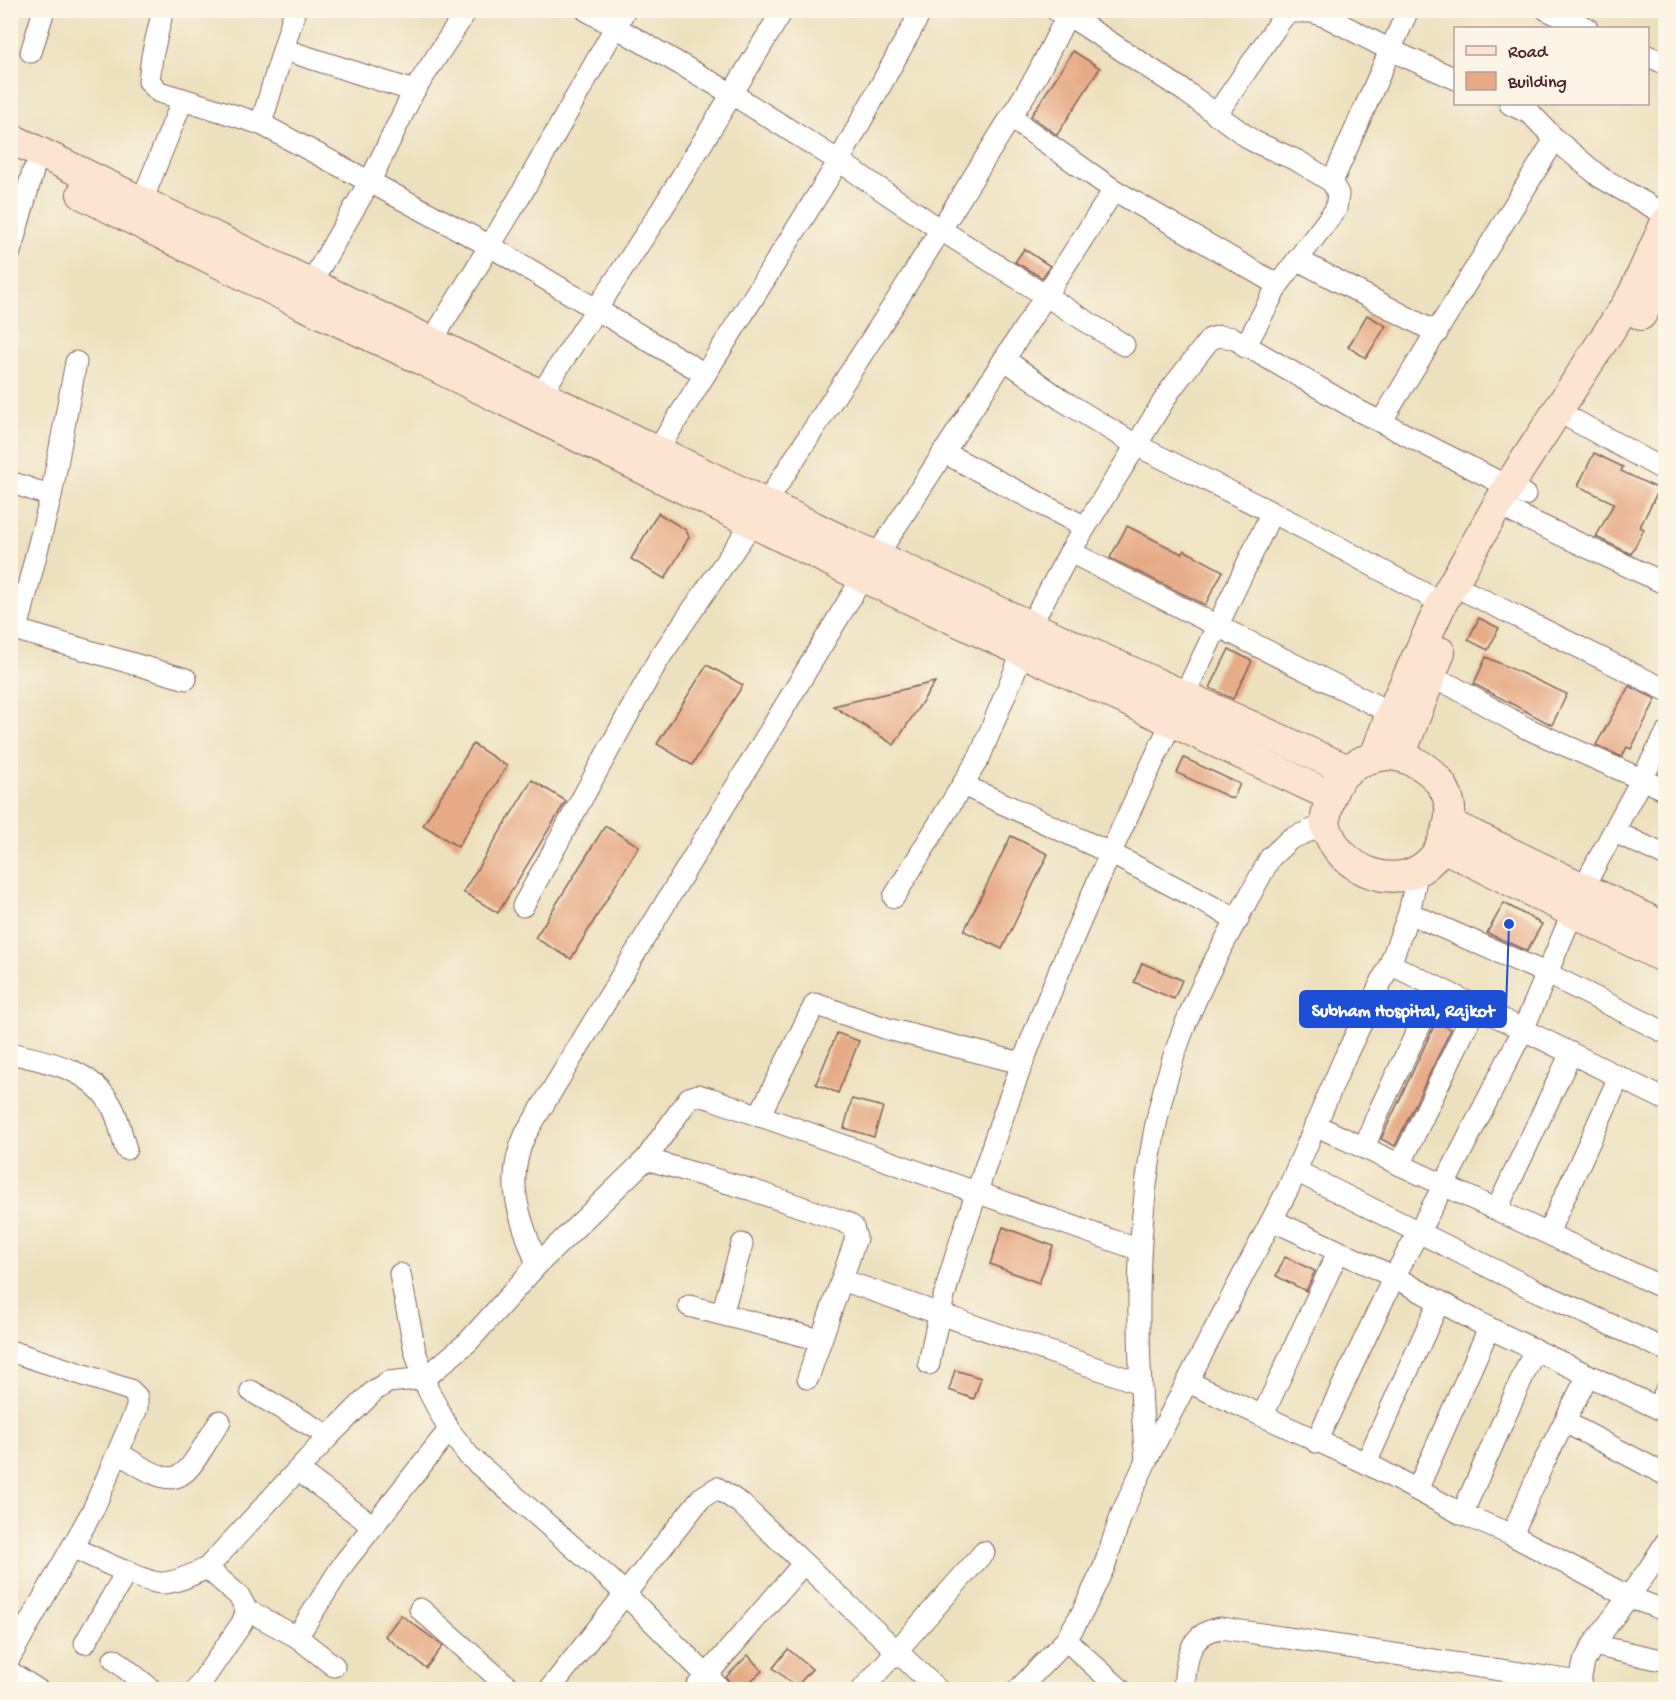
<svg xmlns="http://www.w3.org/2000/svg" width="1676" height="1700" font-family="'Gochi Hand',sans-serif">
  <rect width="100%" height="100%" fill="#fcf5e5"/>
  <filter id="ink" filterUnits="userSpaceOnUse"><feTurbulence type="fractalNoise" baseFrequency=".0167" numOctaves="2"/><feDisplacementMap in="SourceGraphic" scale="12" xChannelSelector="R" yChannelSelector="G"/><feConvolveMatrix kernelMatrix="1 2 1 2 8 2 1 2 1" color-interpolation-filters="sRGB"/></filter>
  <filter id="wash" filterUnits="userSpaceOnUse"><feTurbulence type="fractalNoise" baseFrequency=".008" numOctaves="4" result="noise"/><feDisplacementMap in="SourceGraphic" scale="24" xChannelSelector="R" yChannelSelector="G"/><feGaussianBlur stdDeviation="1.35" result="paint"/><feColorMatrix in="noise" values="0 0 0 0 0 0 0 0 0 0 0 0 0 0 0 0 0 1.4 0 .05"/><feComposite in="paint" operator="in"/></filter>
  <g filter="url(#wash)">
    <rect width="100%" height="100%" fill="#ede0be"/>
    <g id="blocks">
      <!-- building -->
      <g fill="#e6aa86">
        <polygon points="1073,51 1100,68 1057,135 1031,116"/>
        <polygon points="1024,249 1050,266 1042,278 1015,262"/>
        <polygon points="1367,315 1386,326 1366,358 1348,347"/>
        <polygon points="1594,453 1623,467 1621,471 1659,489 1640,527 1644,529 1631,554 1596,537 1614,503 1578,486"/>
        <polygon points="658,513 686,530 689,537 665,579 631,559"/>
        <polygon points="1127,526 1182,554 1184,550 1223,571 1205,605 1110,558"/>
        <polygon points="1479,618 1499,628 1488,650 1468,640"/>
        <polygon points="1229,649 1252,661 1233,699 1210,688"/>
        <polygon points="1486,657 1567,694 1552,725 1474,684"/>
        <polygon points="707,665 743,685 692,765 657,744"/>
        <polygon points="935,682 894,745 833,706"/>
        <polygon points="1629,686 1656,699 1631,749 1627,747 1622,757 1596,745"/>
        <polygon points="473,744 507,766 458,847 423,825"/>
        <polygon points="1184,758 1240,784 1233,799 1177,773"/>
        <polygon points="532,780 566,801 498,913 463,892"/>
        <polygon points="605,826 639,846 571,959 535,938"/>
        <polygon points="1011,836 1048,854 1002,949 964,931"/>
        <polygon points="1504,903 1542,924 1527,951 1487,933"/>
        <polygon points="1142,963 1182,980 1174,999 1134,982"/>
        <polygon points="1436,1022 1451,1029 1395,1146 1381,1139"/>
        <polygon points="837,1033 859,1041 838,1093 816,1084"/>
        <polygon points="852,1099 883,1107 874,1137 844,1128"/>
        <polygon points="1003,1227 1053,1246 1039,1283 990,1264"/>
        <polygon points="1285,1257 1315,1271 1306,1291 1276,1276"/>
        <polygon points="955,1370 981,1378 974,1399 949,1390"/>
        <polygon points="401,1615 443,1646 426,1668 385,1636"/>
        <polygon points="788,1649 812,1669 796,1687 773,1668"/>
        <polygon points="748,1655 762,1671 742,1689 733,1689 726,1677"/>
      </g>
    </g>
  </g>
  <g filter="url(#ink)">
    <use href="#blocks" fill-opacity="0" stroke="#83635e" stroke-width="1.5"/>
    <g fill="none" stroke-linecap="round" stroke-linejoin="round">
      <defs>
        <g id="minor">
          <polyline points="163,10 152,56 149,81 159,92 183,99"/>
          <polyline points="586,10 732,94 839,161 941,230 1124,345"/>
          <polyline points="1547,10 1587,28"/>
          <polyline points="1057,11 1068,15 1186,92 1253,141 1298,161 1332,182 1338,194 1336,209 1278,285 1245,347"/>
          <polyline points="285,50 414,91"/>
          <polyline points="31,52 44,10"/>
          <polyline points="1648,56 1666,64"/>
          <polyline points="1510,104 1531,114 1555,139 1600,177 1666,215"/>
          <polyline points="1216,115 1283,17 1291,12 1312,12 1327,17 1390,50 1456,79"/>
          <polyline points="1011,118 1114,190 1278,285"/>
          <polyline points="261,124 490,246 705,374"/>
          <polyline points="1332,182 1408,10"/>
          <polyline points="137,213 183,99 261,124 295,10"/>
          <polyline points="10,252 33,171"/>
          <polyline points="1298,260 1437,333"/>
          <polyline points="304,295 370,181 414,91 467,10"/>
          <polyline points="425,352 519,198 625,10"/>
          <polyline points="1004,359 1062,400 1136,445 1309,531 1442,603"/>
          <polyline points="533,406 662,209 783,10"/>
          <polyline points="1572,419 1666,471"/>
          <polyline points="1381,422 1555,139"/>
          <polyline points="943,452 1085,527"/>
          <polyline points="650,462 839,161 922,10"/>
          <polyline points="10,482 51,496"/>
          <polyline points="1514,513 1666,584"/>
          <polyline points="1070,552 1391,713"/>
          <polyline points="1467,592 1666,690"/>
          <polyline points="10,628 186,679"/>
          <polyline points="17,630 51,496 76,362"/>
          <polyline points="1429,678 1452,686 1526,728 1666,790"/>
          <polyline points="963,785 1112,854 1238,920"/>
          <polyline points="1615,832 1666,856"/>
          <polyline points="894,897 980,756 1023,651 1030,626 1070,552 1171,389 1210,339 1220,336 1233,338 1361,412 1525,495"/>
          <polyline points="523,906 658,660 766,503 900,295 1037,75 1070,10"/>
          <polyline points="1409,913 1548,974 1666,1033"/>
          <polyline points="1390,964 1666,1100"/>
          <path d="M10,1053C48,1062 90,1068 111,1105C119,1117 121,1135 126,1149"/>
          <polyline points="759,1116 815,1004 888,1029 1021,1063"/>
          <polyline points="1315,1125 1666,1289"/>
          <polyline points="1364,1148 1379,1111 1438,988"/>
          <polyline points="646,1159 752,1190 845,1222 853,1227 856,1238 808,1378"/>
          <polyline points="1400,1165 1476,1006"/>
          <polyline points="1296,1171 1537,1291 1666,1350"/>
          <polyline points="1497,1209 1571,1053"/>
          <polyline points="1272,1220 1394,1277 1489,1328 1666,1412"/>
          <polyline points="1548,1233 1619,1077"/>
          <path d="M537,1265C521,1218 503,1184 525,1135L863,577L1114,190"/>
          <polyline points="400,1274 415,1351 428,1390 449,1430 469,1456 611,1580 721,1690"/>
          <polyline points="842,1280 1139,1383"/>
          <polyline points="689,1306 821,1340"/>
          <polyline points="722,1314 742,1244"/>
          <polyline points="10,1351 130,1390 137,1397 137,1408 93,1510 10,1657"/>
          <path d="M929,1364C941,1293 966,1224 989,1156C1064,934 1171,725 1271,514"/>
          <polyline points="1188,1382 1366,1463 1462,1514 1512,1535 1542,1466 1588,1375"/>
          <polyline points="251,1391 329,1436"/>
          <polyline points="1657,1407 1666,1391"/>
          <polyline points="1263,1415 1338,1252"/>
          <polyline points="1565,1422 1666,1475"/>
          <polyline points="1316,1442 1394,1277 1444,1185 1523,1030 1583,888 1666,734"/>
          <path d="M119,1453C185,1497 181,1480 220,1421"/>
          <path d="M1146,1461C1134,1323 1132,1164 1182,1033C1205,972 1240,915 1270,858L1290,839L1326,824"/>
          <polyline points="1366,1463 1439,1302"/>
          <polyline points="299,1471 373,1526"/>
          <polyline points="1417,1490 1489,1328"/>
          <polyline points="1462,1514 1535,1349"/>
          <polyline points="1512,1535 1629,1597 1666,1611"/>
          <path d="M72,1547C89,1555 147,1584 163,1583C178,1582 194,1574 207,1568L329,1436L374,1391L388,1382L425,1378L468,1342L537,1265L646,1159L689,1098L698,1095L712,1099L1140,1250"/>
          <polyline points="420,1609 512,1690"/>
          <polyline points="247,1610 297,1637 344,1563 449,1430"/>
          <polyline points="297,1637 334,1666"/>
          <polyline points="1066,1640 1121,1690"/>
          <polyline points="85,1643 127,1571"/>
          <polyline points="1593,1645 1666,1661"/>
          <polyline points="114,1659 152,1690"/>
          <polyline points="10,1672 38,1690"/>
          <polyline points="196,1690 242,1623 247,1610 239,1596 207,1568"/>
          <polyline points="549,1690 701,1498 717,1488 740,1503 938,1690"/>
          <polyline points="694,1690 803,1564"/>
          <polyline points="862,1690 984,1552"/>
          <polyline points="1018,1690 1066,1640 1083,1611 1104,1567 1122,1513 1146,1461 1288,1189 1344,1059 1390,964 1409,913 1418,870"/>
          <path d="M1184,1690C1186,1662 1187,1633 1221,1628L1580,1682"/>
          <polyline points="1581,1690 1580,1682 1584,1662 1593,1645 1649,1569 1666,1542"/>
        </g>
        <g id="secondary">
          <polyline points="10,138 845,542 1348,770"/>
          <polyline points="82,194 299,303 420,359 863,577 1331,796"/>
          <polyline points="1641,315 1666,274"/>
          <path d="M1388,755C1425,757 1463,792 1446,832C1443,841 1440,850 1434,857C1401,897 1338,871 1326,826C1324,815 1331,796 1335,786C1346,766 1366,757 1388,755Z"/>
          <polyline points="1375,756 1391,713 1442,603 1508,487 1632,296 1666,222"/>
          <polyline points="1400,756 1440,652"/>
          <polyline points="1450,824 1666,928"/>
          <polyline points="1441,846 1666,959"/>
        </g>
      </defs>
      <!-- minor casing -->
      <use href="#minor" stroke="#83635e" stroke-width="23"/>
      <!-- secondary casing -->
      <use href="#secondary" stroke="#83635e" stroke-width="32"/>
      <!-- minor -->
      <use href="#minor" stroke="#fff" stroke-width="21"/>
      <!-- secondary -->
      <use href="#secondary" stroke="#fde4d0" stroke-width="30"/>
    </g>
  </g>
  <!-- callouts -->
  <path fill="none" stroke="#1d4ed8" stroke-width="2" d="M1509 924L1506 1009"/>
  <circle fill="#1d4ed8" stroke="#fcf5e5" stroke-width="2" cx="1509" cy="924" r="6"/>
  <rect fill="#1d4ed8" stroke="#1d4ed8" stroke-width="2" x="1300" y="991" width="206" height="36" rx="6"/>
  <g font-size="18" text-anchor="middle" font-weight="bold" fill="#fff">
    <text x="1403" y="1016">Subham Hospital, Rajkot</text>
  </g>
  <!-- margin -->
  <rect width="1676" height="1700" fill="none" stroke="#fcf5e5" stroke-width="36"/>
  <!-- legend -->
  <rect x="1454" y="27" width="195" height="78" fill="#fcf5e5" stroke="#b59f9b" stroke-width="1.5"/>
  <rect x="1466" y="46" width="30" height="9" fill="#fde4d0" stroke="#b59f9b" stroke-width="1.5"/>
  <text x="1508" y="57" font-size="18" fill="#4a1f2b">Road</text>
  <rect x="1466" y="72" width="30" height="18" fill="#e6aa86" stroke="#b59f9b" stroke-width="1.5"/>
  <text x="1508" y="87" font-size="18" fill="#4a1f2b">Building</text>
</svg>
